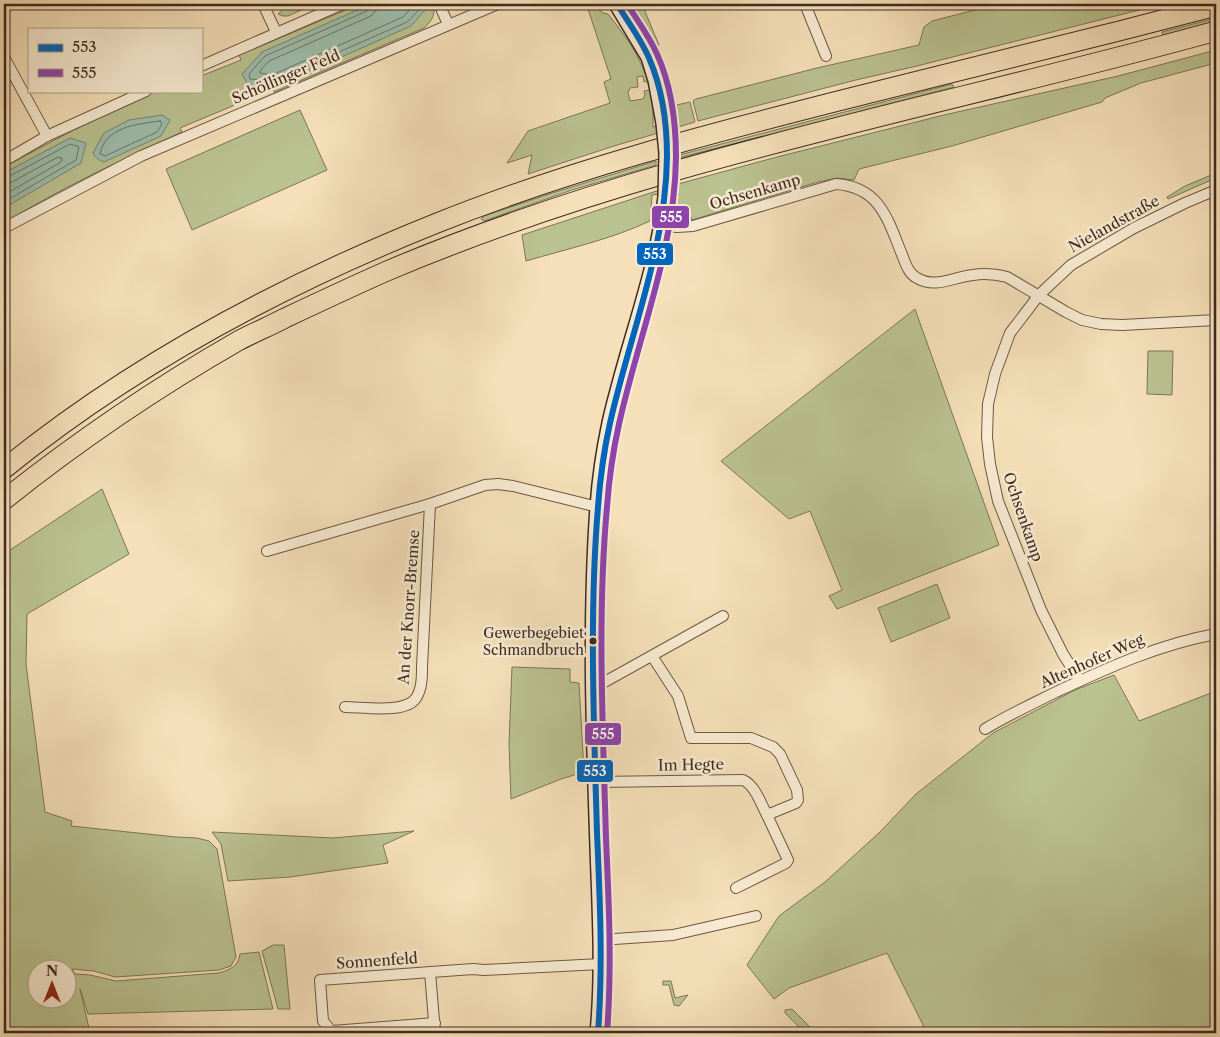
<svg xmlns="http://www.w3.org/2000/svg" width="1220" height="1037" font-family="'Libre Caslon Text',serif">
  <rect width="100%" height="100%" fill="#f5e0b9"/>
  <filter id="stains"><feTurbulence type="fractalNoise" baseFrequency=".004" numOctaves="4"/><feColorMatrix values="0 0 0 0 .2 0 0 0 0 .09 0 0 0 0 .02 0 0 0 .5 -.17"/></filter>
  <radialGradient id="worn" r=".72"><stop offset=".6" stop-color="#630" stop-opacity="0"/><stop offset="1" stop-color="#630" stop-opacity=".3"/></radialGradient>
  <!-- green -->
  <g fill="#bac290" stroke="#7c7658" fill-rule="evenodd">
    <polygon points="294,4 315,4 288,16 283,16 278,14 285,8"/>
    <path d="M360,4H433C436,14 432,21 424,28L274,92L273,89L180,128L182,132C121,160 61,188 4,223V167L96,118L156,91H201V76L241,60L239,55Z"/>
    <path d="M578,4L592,5L603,13L608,14C627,38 640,55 649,85L646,81L644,82L643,76L637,77L638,87L630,88L628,93L630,101L643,99L645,95L644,91L650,90L653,107V127L675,121L672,106L690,102L695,122L614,146L528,174L532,155L507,163L528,131L610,103L604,82L611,79L589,12L584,6Z"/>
    <polygon points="630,4 642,4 659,45 655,45"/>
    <polygon points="998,4 1163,4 917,66 856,80 698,121 693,101 696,99 817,68 919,45 924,27 932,21"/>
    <polygon points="1216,18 1216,21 1163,35 1162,32"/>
    <path d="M1216,50V63L1141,83L1105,98L1102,102L952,146L859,169L854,180L837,178L818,182L692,220L691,217C679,213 674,207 675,195H679L677,192L652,195L650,221C612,239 567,249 526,261L522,235L678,184L777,157L944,115L1118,76Z"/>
    <polygon points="952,84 954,87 678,158 679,155"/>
    <polygon points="300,110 327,170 192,230 166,169"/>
    <polygon points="656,161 656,165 572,190 484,221 481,219 484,216 549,194"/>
    <polygon points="1216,173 1216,178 1168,199 1167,197 1185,186"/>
    <polygon points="915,309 999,545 837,609 829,596 842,590 810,511 789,519 721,461"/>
    <polygon points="1148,351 1173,351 1172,395 1147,394"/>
    <path d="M102,489L129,554L27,614L26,664L45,812L72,821L71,826L176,837L197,838L209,841L217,849L236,957L231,966L219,970L115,977L94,971L72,969L75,974L90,975L116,981L219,973C231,969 238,967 240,954L259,952L273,1009L88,1014L80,989L90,1033H4V564L6,562L4,559V554ZM38,970H68V1000H38Z"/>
    <polygon points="937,584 950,618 891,642 878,608"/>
    <polygon points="512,667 570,669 570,682 579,683 584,772 561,779 511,799 509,744"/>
    <polygon points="1114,675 1139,721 1216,691 1216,1033 927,1033 887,953 789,988 774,999 747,965 779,916 825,882 880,832 916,794 993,733 1075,690"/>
    <polygon points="414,831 383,845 388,863 290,877 228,881 221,844 212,832 333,838"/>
    <polygon points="273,945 284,945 290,1009 278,1009 262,951"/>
    <polygon points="663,981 671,981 675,998 688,995 679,1006 674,1005 669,985 663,985"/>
    <polygon points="792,1009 816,1033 805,1033 785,1013 785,1010"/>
  </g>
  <!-- water -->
  <g fill="#9dbdab" stroke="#778273">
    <polygon points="371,4 426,4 426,9 411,26 274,87 248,85 242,74 262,52"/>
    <path d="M162,115L170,120L161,136L104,162C99,160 95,158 93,153L104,133L129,120Z"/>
    <polygon points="70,138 86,143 81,163 4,208 4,173"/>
  </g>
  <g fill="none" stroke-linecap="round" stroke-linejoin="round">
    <!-- shore -->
    <g stroke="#6e7466" stroke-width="1">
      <polyline points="371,4 370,8 367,11 265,56 249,74 250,79 273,81 407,22 421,8 421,4"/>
      <polyline points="377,4 376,10 371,16 269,61 260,71 260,73 272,75 403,17 415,4"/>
      <path d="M160,121L162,124L157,132L105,156L100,154C105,127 137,124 160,121Z"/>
      <polyline points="4,177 8,177 70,144 79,147 76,160 4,202"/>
      <polyline points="4,184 10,183 58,157 62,158 61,162 4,195"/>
    </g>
    <defs>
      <g id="street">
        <polyline points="263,4 276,32"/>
        <polyline points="439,4 448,24"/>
        <polyline points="805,4 826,56"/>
        <polyline points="4,57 47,136"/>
        <polyline points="201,66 343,4"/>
        <polyline points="4,161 47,136 146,91"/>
        <path d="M662,225L677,227L693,226L836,184C881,187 888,221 903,257C906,265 909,274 917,278C936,289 953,277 973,275C984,273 995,274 1007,277L1066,312L1082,320L1101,324L1122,325L1216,320"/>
        <polyline points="4,228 141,156 498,4"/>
        <polyline points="267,551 430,504 485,485 498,484 513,486 598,507"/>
        <polyline points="1080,681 1063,654 1041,610 998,501 990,464 987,437 988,404 995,374 1010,333 1039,295 1071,265 1134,228 1185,203 1216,190"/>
        <polyline points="594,685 601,684 723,616"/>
        <path d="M345,707C363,707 406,714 416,698C422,689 422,677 422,667L430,504"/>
        <path d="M985,729C1008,715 1032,704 1056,692C1107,668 1160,644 1216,634"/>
        <path d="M596,782L743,780C755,785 761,804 767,815L796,803L798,800L797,790L780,754L773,747L751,738H691L678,696L652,656"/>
        <polyline points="736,888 786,863 788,860 767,815"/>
        <polyline points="600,940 673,935 756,916"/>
        <polyline points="430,972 435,1033"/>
        <polyline points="332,1031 435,1023"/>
        <polyline points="333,1033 323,1021 320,980 473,969 484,970 601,964"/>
      </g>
      <g id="secondary">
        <polyline points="617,4 649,57 656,80 664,123"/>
        <path d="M598,1033C604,971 600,909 598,847C594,733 590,620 598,507C600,479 604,451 610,423C627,347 657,274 666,197"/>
      </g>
      <g id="highway">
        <path d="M4,469C133,364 282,285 437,223C569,170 708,134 846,99C970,69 1093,38 1216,6"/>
        <path d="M4,500C78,441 156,388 238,341C253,333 270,326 285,318C319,302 353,286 387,271C653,158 939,108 1216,31"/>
      </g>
    </defs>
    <!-- street casing -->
    <use href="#street" stroke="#6c5846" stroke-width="12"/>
    <!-- secondary casing -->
    <use href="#secondary" stroke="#3e2a20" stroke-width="18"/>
    <!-- highway casing -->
    <use href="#highway" stroke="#3e2a20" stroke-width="21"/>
    <!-- street -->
    <use href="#street" stroke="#f8ebd2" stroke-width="10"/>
    <!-- secondary -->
    <use href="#secondary" stroke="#f8ebd2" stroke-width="15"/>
    <!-- highway -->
    <use href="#highway" stroke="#f5e0b9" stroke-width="19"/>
    <defs>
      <polyline id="secondary-bridge" points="664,123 667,153 666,197"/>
    </defs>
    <!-- secondary-bridge casing -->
    <use href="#secondary-bridge" stroke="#3e2a20" stroke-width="18" stroke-linecap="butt"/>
    <!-- secondary-bridge -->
    <use href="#secondary-bridge" stroke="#f8ebd2" stroke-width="15"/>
    <defs>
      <path id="bus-1" d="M598,1033C603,966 600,900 597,833C594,725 589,615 598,507C600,479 604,450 610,423C630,334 666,249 667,156C667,124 662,88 649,58C641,39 628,22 617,4"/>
      <path id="bus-2" d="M607,1033C612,968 609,904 606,839C603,728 597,617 607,507C609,479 613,451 619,424C639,334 675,249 676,157C676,123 671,85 657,54C649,36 637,20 627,4"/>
    </defs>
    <!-- bus-1 casing -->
    <use href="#bus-1" stroke="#f8ebd2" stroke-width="10"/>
    <!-- bus-2 casing -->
    <use href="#bus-2" stroke="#f8ebd2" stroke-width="10"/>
    <!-- bus-1 -->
    <use href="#bus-1" stroke="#0065bd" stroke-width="6"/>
    <!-- bus-2 -->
    <use href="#bus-2" stroke="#8e44ad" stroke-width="6"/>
  </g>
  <!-- markers -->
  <circle fill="#3e2a20" stroke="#f8ebd2" stroke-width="2" cx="593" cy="641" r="4.5"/>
  <g text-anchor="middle" stroke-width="5" stroke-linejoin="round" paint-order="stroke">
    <!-- bus labels -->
    <g font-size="14" fill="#3e2a20" stroke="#f8ebd2" text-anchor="end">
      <text x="584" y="638">Gewerbegebiet<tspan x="584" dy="17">Schmandbruch</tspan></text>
    </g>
    <!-- street labels -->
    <g font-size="15" fill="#3e2a20" stroke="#f8ebd2">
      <text transform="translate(286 77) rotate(-23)" y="5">Schöllinger Feld</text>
      <text transform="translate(755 192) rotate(-16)" y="5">Ochsenkamp</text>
      <text transform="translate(1114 224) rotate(-29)" y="5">Nielandstraße</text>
      <text transform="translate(1023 517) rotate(71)" y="5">Ochsenkamp</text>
      <text transform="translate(409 607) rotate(-86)" y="5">An der Knorr-Bremse</text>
      <text transform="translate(1092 661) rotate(-24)" y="5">Altenhofer Weg</text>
      <text transform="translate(691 765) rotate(-1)" y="5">Im Hegte</text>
      <text transform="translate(377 961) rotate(-4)" y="5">Sonnenfeld</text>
    </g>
  </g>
  <g stroke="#f8ebd2" stroke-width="2">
    <rect x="651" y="205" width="39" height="24" rx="5" fill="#8e44ad"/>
    <rect x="636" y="242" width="38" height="24" rx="5" fill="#0065bd"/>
    <rect x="584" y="722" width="38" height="24" rx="5" fill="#8e44ad"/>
    <rect x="576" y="759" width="38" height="24" rx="5" fill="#0065bd"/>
  </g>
  <g font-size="14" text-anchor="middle" font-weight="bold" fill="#fff">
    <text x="671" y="222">555</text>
    <text x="655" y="259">553</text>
    <text x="603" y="739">555</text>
    <text x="595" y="776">553</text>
  </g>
  <!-- margin -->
  <rect width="1220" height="1037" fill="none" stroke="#f5e0b9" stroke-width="20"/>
  <rect x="5" y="5" width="1210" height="1027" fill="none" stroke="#3e2a20" stroke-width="2.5"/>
  <rect x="10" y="10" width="1200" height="1017" fill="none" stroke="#3e2a20"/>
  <!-- legend -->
  <rect x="28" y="28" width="175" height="65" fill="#f8ebd2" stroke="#ae9e8b"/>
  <rect x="38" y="44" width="25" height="8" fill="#0065bd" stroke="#ae9e8b"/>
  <text x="72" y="52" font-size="15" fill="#3e2a20">553</text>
  <rect x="38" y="69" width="25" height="8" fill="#8e44ad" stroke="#ae9e8b"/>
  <text x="72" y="78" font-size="15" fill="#3e2a20">555</text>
  <!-- north arrow -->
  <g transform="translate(52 984)"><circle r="24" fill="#f8ebd2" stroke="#ae9e8b"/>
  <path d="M0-4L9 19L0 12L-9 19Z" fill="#8f2418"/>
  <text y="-8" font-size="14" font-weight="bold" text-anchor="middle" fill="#3e2a20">N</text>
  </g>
  <rect width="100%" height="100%" filter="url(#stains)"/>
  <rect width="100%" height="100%" fill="url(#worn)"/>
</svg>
